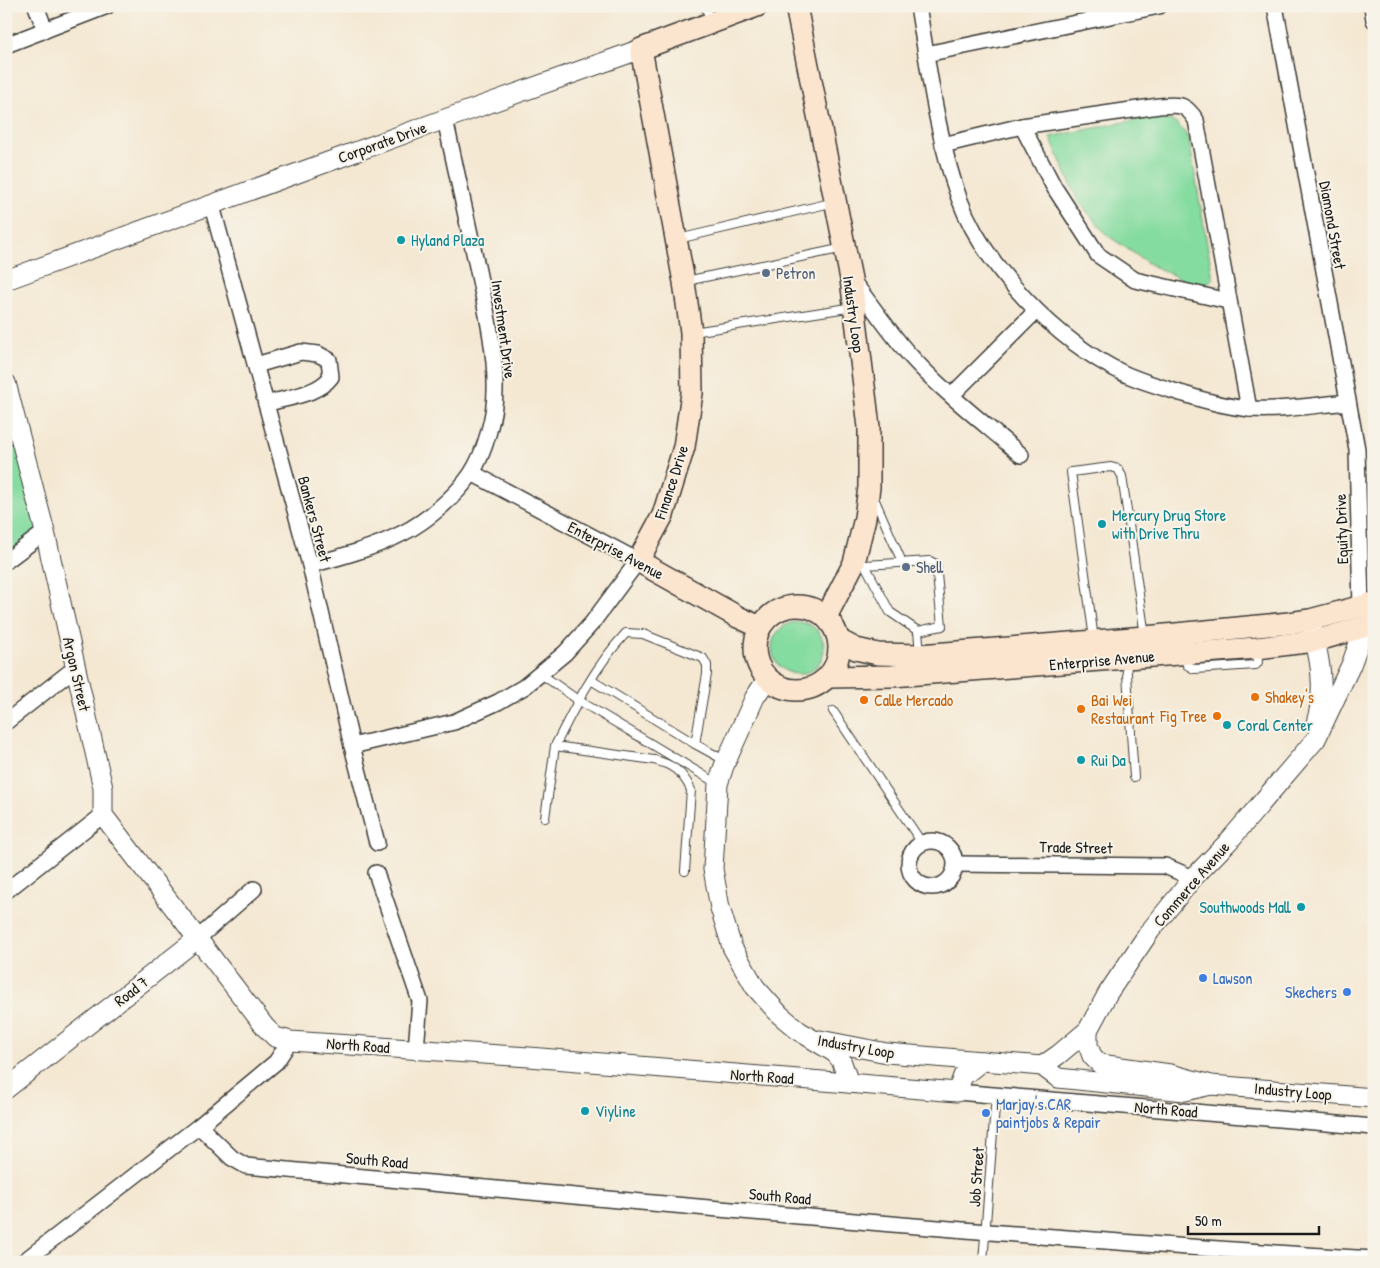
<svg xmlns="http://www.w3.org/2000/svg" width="1380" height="1268" font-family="'Patrick Hand',sans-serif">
  <rect width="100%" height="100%" fill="#f7f3e8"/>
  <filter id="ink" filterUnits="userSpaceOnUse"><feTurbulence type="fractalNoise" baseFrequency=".02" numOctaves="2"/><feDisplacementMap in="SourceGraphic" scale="10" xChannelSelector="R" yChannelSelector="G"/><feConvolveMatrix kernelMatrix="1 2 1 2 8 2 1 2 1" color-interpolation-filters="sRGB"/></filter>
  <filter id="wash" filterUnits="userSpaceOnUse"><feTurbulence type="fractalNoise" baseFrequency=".0096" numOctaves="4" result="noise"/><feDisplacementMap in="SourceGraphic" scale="20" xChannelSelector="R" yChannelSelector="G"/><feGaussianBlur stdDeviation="1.12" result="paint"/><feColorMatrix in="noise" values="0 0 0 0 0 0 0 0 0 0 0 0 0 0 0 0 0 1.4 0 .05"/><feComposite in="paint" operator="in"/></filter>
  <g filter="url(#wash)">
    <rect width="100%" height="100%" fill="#f4e8d3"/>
    <!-- green -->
    <g fill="#85dca0" stroke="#507c5e">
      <path d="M1154,116C1173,120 1180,123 1189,140L1213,278L1205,287L1192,284L1151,265L1107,235L1078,201L1050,137Z"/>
      <polygon points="13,418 41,529 6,556 6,488"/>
      <circle cx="798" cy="648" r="26"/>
    </g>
  </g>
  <g filter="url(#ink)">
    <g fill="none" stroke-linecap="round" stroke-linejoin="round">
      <defs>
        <g id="service">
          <polyline points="705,6 711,21"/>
          <polyline points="678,239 835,202"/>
          <polyline points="686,281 844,248"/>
          <polyline points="693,332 854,307"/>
          <polyline points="874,498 902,562"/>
          <polyline points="861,564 865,565 890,612 918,631 920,653"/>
          <polyline points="865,565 930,561 936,564 942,626 918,631"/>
          <polyline points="1094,639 1071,472 1111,467 1118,469 1122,476 1145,636"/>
          <polyline points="1185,655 1187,665 1194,669 1256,665 1258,662 1257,650"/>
          <polyline points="1126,660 1134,777"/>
          <polyline points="541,674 578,700 718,784"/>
          <path d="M591,680L695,744L707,674V665L703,658L643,634L626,633C595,666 575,706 555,746L654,760C672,764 683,772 691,790L685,871"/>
          <polyline points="833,711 922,843"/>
          <polyline points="695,744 726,761"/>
          <polyline points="545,818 555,746"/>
          <polyline points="983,1262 996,1094"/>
        </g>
        <g id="minor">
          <polyline points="36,6 45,30"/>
          <path d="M918,6C929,70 937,137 959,198C984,267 1057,341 1123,373C1142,382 1164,388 1184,394C1205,401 1228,407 1250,409C1282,411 1315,405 1348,402"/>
          <polyline points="1275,6 1357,449 1361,607"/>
          <polyline points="1372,6 1374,20"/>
          <polyline points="6,45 107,6"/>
          <polyline points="926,54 1159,6"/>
          <polyline points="1022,126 1054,187 1098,255 1135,280 1228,301"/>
          <path d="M943,145L1022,126L1159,106C1179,105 1184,102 1196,120L1249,409"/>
          <polyline points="212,206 310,565 352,746 377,843"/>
          <path d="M851,279C870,303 888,330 907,352C939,389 984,423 1021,455"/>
          <path d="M256,365L301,352L318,354L329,360L331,377C317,395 288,397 266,404"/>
          <polyline points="952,395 1036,311"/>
          <polyline points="6,561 45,532"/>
          <path d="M310,565C341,557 374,548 403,533C427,521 456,496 471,474C485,453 495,415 495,391C496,351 486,310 478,271C467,220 456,170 445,119"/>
          <polyline points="6,722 75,668"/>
          <polyline points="352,746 454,722 498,702 524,687 565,653 592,623 638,561 472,473"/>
          <circle cx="932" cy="864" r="23"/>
          <polyline points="956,864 1165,866 1193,878"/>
          <polyline points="376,873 420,1001 416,1049"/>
          <polyline points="6,891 103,815"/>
          <polyline points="197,939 254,889"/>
          <polyline points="957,1092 1374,1127"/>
          <path d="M199,1126L232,1158L246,1166C622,1200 997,1237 1374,1259"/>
          <polyline points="23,1262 199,1126 276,1062 290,1041"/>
        </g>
        <g id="tertiary">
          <polyline points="6,280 445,119 641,49"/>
          <polyline points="6,383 45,532 103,788 103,815 265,1027 275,1037 290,1041 529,1057 957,1092 963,1076 982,1061"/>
          <path d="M1310,620C1319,655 1327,687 1316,723"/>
          <polyline points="768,678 755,697 724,766 718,784 713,869 720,908 732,947 755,987 780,1015 799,1031 835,1053 841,1060 849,1083"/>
          <polyline points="1088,1030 1088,1045 1092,1056 1100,1064 1170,1074 1211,1085 1374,1098"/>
          <polyline points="820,1040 887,1053 1042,1066 1058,1078 1185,1091 1211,1085"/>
          <polyline points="1042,1066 1058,1055 1088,1030 1108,993 1150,931 1193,878 1229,841 1316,739 1351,665 1359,643 1370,625"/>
          <polyline points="6,1089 197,939"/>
        </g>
        <g id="secondary">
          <polyline points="757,6 641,49 684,282 691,332 692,393 684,447 663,515 638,561 738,617 760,627"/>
          <polyline points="796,6 851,279 869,427 869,487 865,518 854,563 826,617"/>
          <circle cx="797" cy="648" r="42"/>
          <polyline points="839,640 856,649 878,654 920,655 1145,637 1289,623 1310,620 1374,603"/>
          <polyline points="828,677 892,676 1257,648 1315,641 1374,624"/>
        </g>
      </defs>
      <!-- service casing -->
      <use href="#service" stroke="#3c3b37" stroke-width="10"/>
      <!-- minor casing -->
      <use href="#minor" stroke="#3c3b37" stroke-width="18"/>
      <!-- tertiary casing -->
      <use href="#tertiary" stroke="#3c3b37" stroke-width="21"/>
      <!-- secondary casing -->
      <use href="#secondary" stroke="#3c3b37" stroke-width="24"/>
      <!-- service -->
      <use href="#service" stroke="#fff" stroke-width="8"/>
      <!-- minor -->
      <use href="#minor" stroke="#fff" stroke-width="15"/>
      <!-- tertiary -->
      <use href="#tertiary" stroke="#fff" stroke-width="19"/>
      <!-- secondary -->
      <use href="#secondary" stroke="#fce5cf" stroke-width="21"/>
    </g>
  </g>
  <!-- markers -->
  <g fill="#0f9aa8" stroke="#f7f3e8" stroke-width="2">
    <circle cx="401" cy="240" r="5"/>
    <circle cx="1102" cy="524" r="5"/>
    <circle cx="1227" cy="725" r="5"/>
    <circle cx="1081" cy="760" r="5"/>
    <circle cx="1301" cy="907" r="5"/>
    <circle cx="585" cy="1111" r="5"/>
  </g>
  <g fill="#5c6f8a" stroke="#f7f3e8" stroke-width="2">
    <circle cx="766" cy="273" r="5"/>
    <circle cx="906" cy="567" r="5"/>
  </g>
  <g fill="#e8710a" stroke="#f7f3e8" stroke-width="2">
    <circle cx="1255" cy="697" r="5"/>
    <circle cx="864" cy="700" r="5"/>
    <circle cx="1081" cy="709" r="5"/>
    <circle cx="1217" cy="716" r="5"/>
  </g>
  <g fill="#3f7fe0" stroke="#f7f3e8" stroke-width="2">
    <circle cx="1203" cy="978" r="5"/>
    <circle cx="1347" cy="992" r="5"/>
    <circle cx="986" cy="1113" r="5"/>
  </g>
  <g text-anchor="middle" stroke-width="4" stroke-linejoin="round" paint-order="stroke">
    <!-- street labels -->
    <g font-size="16" fill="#1c1c1c" stroke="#f7f3e8">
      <text transform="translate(382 142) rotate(-20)" y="6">Corporate Drive</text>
      <text transform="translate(1333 225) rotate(80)" y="6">Diamond Street</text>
      <text transform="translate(854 314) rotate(82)" y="6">Industry Loop</text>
      <text transform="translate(504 329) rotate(82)" y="6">Investment Drive</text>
      <text transform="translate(671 482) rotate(-72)" y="6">Finance Drive</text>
      <text transform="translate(315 519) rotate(75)" y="6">Bankers Street</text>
      <text transform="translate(1341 529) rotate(-92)" y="6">Equity Drive</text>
      <text transform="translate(616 550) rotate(28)" y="6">Enterprise Avenue</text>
      <text transform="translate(1102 660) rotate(-5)" y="6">Enterprise Avenue</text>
      <text transform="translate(77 674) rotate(77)" y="6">Argon Street</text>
      <text transform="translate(1076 847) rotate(1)" y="6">Trade Street</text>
      <text transform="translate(1191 884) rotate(-49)" y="6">Commerce Avenue</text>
      <text transform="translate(131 991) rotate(-38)" y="6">Road 7</text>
      <text transform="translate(358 1045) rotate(4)" y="6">North Road</text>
      <text transform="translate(856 1046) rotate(10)" y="6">Industry Loop</text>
      <text transform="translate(762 1076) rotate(4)" y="6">North Road</text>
      <text transform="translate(1293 1091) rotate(5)" y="6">Industry Loop</text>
      <text transform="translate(1166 1109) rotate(5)" y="6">North Road</text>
      <text transform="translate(377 1160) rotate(5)" y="6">South Road</text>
      <text transform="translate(976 1177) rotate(-86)" y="6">Job Street</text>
      <text transform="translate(780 1196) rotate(5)" y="6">South Road</text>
    </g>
    <!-- culture labels -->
    <g font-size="16" fill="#0d838f" stroke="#f7f3e8" text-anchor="start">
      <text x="411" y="246">Hyland Plaza</text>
      <text x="1112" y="521">Mercury Drug Store<tspan x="1112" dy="18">with Drive Thru</tspan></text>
      <text x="1237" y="731">Coral Center</text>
      <text x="1091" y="766">Rui Da</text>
      <text x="1291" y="913" text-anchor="end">Southwoods Mall</text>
      <text x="595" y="1117">Viyline</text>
    </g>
    <!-- service labels -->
    <g font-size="16" fill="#4e5e75" stroke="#f7f3e8" text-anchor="start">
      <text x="776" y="279">Petron</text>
      <text x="916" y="573">Shell</text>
    </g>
    <!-- food labels -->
    <g font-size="16" fill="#c56008" stroke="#f7f3e8" text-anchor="start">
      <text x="1265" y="703">Shakey's</text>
      <text x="874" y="706">Calle Mercado</text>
      <text x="1091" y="706">Bai Wei<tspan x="1091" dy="18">Restaurant</tspan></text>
      <text x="1207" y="722" text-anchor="end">Fig Tree</text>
    </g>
    <!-- shop labels -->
    <g font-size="16" fill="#366cbe" stroke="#f7f3e8" text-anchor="start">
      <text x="1213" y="984">Lawson</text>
      <text x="1337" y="998" text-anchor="end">Skechers</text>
      <text x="996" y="1110">Marjay's CAR<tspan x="996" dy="18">paintjobs &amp; Repair</tspan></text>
    </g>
  </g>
  <!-- margin -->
  <rect width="1380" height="1268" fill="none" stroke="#f7f3e8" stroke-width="25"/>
  <!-- scale -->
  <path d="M1188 1226v8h131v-8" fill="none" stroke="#1c1c1c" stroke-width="2.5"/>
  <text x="1195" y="1226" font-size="15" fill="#1c1c1c" stroke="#f7f3e8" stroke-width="4" paint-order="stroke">50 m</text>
</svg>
